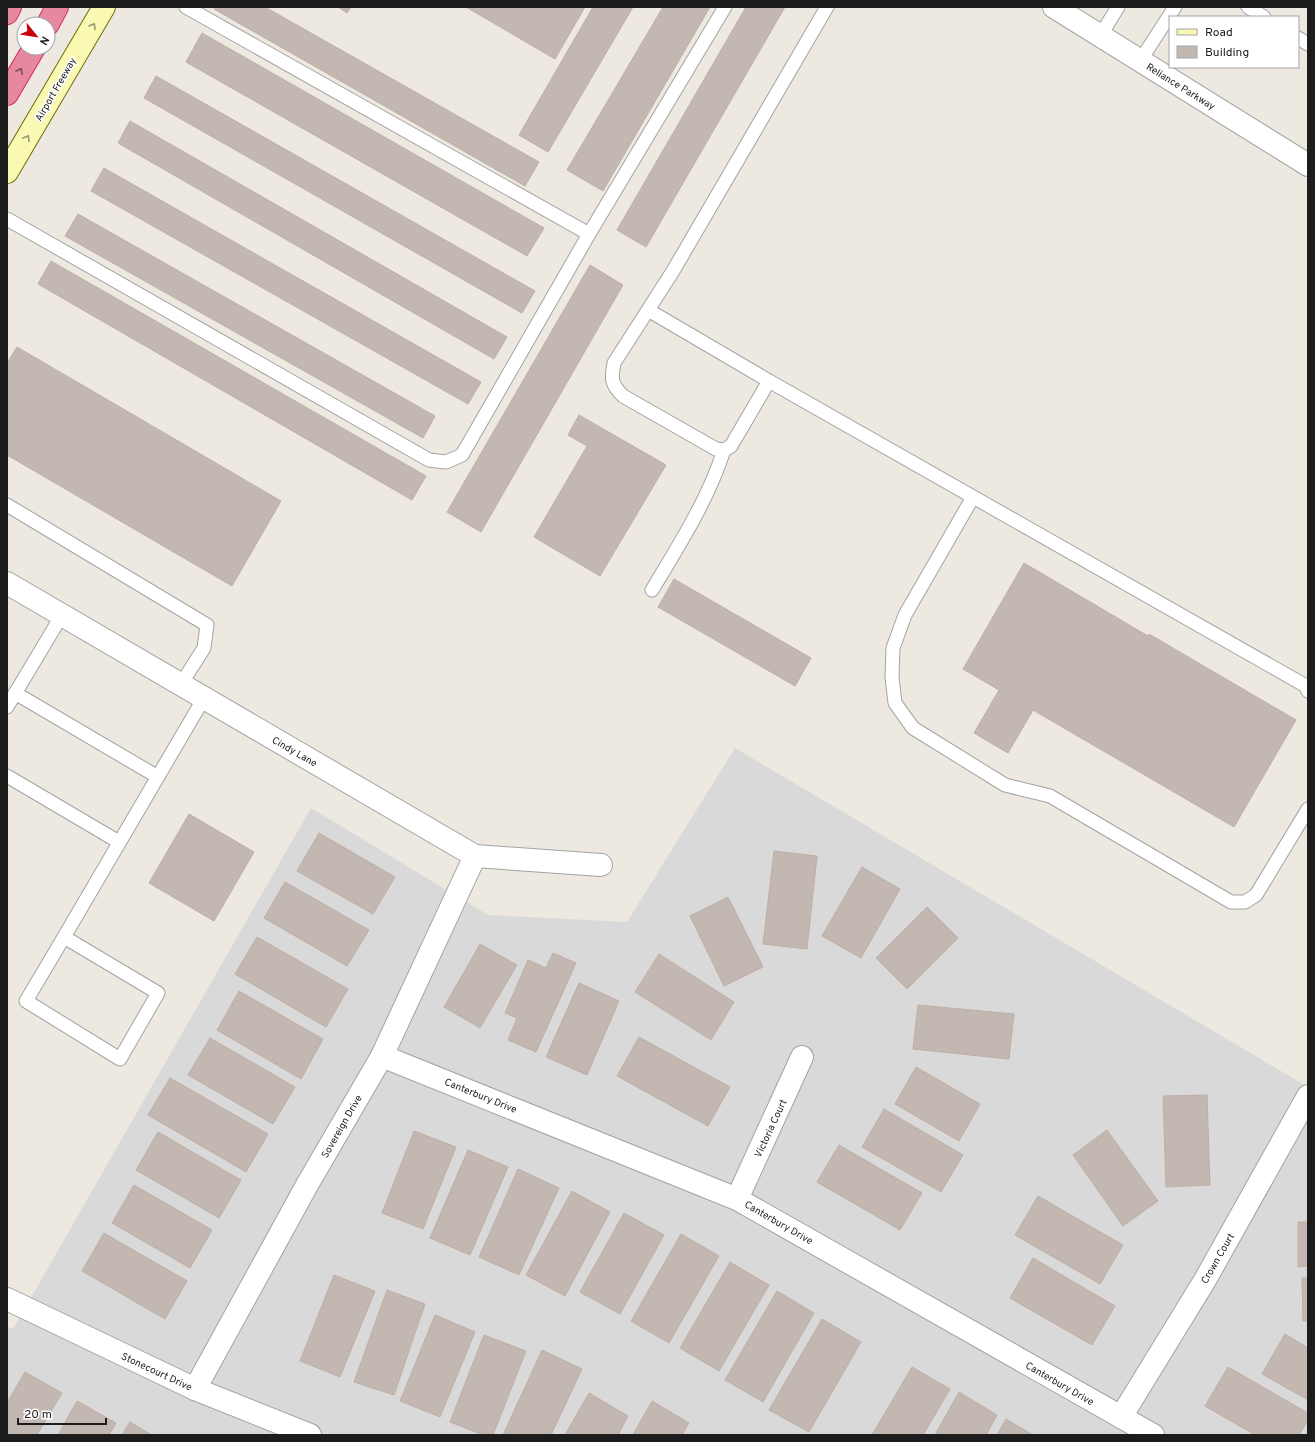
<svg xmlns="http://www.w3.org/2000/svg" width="1315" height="1442" font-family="Overpass,sans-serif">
  <rect width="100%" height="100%" fill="#ede9e1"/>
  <!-- residential -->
  <polygon fill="#dad9d9" points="735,748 1308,1087 1308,1435 7,1435 7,1326 13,1329 311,808 488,915 627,922"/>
  <!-- building -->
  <g fill="#c2b8b1" stroke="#bfaea4">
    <polygon points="215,7 265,7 539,162 525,186 214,9"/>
    <polygon points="338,7 351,7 347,13"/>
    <polygon points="466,7 585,7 555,59"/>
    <polygon points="593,7 633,7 548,152 519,135"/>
    <polygon points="663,7 710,7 603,191 567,170"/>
    <polygon points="746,7 785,7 646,247 617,230"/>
    <polygon points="202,33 544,228 527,256 186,62"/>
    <polygon points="156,76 535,291 522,313 144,98"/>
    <polygon points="130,121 507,337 494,359 118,143"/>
    <polygon points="104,168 481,382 468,404 91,191"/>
    <polygon points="78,214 435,416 423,438 65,236"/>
    <polygon points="51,261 426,476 412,500 38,284"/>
    <polygon points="590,265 623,285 481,532 447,512"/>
    <polygon points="17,347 281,501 232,586 7,455 7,363"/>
    <polygon points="579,415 666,465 600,576 534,537 587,446 568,435"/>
    <polygon points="1024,563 1148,636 1149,634 1296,720 1234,827 1033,710 1008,753 974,733 999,690 963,669"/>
    <polygon points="674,579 811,658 795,686 658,607"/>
    <polygon points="189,814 254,852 214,921 149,883"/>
    <polygon points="319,833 395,877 373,914 297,871"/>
    <polygon points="774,851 817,856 807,949 763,944"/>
    <polygon points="862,867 900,889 861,958 822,936"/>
    <polygon points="285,882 369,930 347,966 264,918"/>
    <polygon points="728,897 763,967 724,986 690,916"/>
    <polygon points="927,907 958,938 907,989 876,958"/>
    <polygon points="257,937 348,989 326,1027 235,974"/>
    <polygon points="480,944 517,965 480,1028 444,1007"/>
    <polygon points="553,953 576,963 536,1052 508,1040 517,1018 505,1013 528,960 546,968"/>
    <polygon points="659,954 734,1002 711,1040 635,992"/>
    <polygon points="579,983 619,1001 587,1075 546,1057"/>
    <polygon points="239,991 323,1039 301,1079 217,1030"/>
    <polygon points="918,1005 1014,1014 1009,1059 913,1049"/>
    <polygon points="639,1037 730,1087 708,1126 617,1076"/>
    <polygon points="210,1038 295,1087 273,1124 188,1075"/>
    <polygon points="916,1067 980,1104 959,1141 895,1104"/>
    <polygon points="170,1078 268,1134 246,1172 148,1115"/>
    <polygon points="1207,1095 1210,1185 1166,1187 1163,1096"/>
    <polygon points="884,1109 963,1155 941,1192 862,1147"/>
    <polygon points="1107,1130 1158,1201 1123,1226 1073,1155"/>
    <polygon points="414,1131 456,1147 423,1229 382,1213"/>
    <polygon points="158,1132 241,1180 219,1218 136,1170"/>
    <polygon points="839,1145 922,1193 900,1230 817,1182"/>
    <polygon points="468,1150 508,1167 470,1255 430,1238"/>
    <polygon points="518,1169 559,1188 519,1275 479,1257"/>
    <polygon points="134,1185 212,1230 190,1268 112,1223"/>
    <polygon points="572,1191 610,1212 565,1296 526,1275"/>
    <polygon points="1038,1196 1123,1245 1100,1284 1015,1235"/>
    <polygon points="624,1213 664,1235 620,1314 580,1292"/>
    <polygon points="1298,1222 1308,1222 1308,1266 1298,1267"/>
    <polygon points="104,1233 187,1281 165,1319 82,1271"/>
    <polygon points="681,1234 719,1256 669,1343 631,1321"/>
    <polygon points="1033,1258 1115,1306 1092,1345 1010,1298"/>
    <polygon points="730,1262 769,1285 719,1371 680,1348"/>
    <polygon points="334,1275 375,1291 340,1377 300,1361"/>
    <polygon points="1302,1278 1308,1278 1308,1321 1303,1321"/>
    <polygon points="387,1290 425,1304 394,1395 354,1382"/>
    <polygon points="777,1291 814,1313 763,1402 725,1380"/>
    <polygon points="435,1315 475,1332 440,1417 400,1401"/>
    <polygon points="822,1319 861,1342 809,1432 769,1410"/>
    <polygon points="1285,1334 1308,1348 1308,1400 1262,1374"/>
    <polygon points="484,1335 526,1351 493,1435 483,1435 450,1422"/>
    <polygon points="542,1350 582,1369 551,1435 503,1435"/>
    <polygon points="912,1367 950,1389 923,1435 872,1435"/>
    <polygon points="1228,1367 1308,1413 1308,1420 1299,1435 1255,1435 1205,1406"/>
    <polygon points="25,1372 62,1393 37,1435 7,1435 7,1403"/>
    <polygon points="959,1392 997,1415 986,1435 935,1435"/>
    <polygon points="589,1393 628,1416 618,1435 565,1435"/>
    <polygon points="77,1401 116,1423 109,1435 58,1435"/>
    <polygon points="652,1401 689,1423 682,1435 633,1435"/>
    <polygon points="1006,1419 1033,1435 997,1435"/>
    <polygon points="130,1422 152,1435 122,1435"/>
  </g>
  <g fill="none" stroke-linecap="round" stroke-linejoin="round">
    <defs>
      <g id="service">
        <polyline points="1248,7 1264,17"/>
        <polyline points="1100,36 1118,7"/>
        <polyline points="1298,38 1308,44"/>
        <polyline points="1140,61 1175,7"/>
        <polyline points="7,219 429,460 446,462 462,455 589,234 186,7"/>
        <polyline points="589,234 725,7"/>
        <path d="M648,310L769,381L731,446L724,450L716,449L623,396C611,384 611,379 614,363L673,271L827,7"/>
        <polyline points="769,381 1306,686 1308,691"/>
        <polyline points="973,497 905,615 893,648 892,677 895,703 913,728 1005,785 1050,796 1231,902 1245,902 1256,895 1308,809"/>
        <polyline points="7,505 207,625 204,648 181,684"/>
        <path d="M652,590C679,545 708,500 724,450"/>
        <polyline points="15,693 158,777"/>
        <polyline points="7,707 62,615"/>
        <polyline points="7,776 119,842"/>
        <polyline points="64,937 26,1001 120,1059 158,993 64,937 204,698"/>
      </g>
      <g id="minor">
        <polyline points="7,583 475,856 601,865"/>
        <polyline points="382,1056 737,1199 1153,1435"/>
        <polyline points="737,1199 802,1057"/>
        <polyline points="7,1299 195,1389 310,1435"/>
        <polyline points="195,1389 307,1185 382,1056 475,856"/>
        <polyline points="1121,1417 1205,1280 1308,1096"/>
      </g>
      <polyline id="tertiary" points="1054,7 1308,165"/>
      <polyline id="secondary" points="7,172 104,7"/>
      <g id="motorway">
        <polyline points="7,13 10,7"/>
        <polyline points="48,24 57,7"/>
        <polyline points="7,94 34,48"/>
      </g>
    </defs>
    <!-- service casing -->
    <use href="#service" stroke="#a3a3a3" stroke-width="15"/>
    <!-- minor casing -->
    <use href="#minor" stroke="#a3a3a3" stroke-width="24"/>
    <!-- tertiary casing -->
    <use href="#tertiary" stroke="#a3a3a3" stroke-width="24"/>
    <!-- secondary casing -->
    <use href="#secondary" stroke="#6b7104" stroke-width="24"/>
    <!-- motorway casing -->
    <use href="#motorway" stroke="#d7236a" stroke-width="24"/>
    <!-- service -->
    <use href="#service" stroke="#fff" stroke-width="13"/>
    <!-- minor -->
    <use href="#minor" stroke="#fff" stroke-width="22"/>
    <!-- tertiary -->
    <use href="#tertiary" stroke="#fff" stroke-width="22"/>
    <!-- secondary -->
    <use href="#secondary" stroke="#f9f9b3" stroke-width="22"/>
    <!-- motorway -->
    <use href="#motorway" stroke="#e6889e" stroke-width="22"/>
  </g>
  <!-- one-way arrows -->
  <defs><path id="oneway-chevron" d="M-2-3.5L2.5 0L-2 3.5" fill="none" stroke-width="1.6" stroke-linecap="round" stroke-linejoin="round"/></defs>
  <g stroke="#96966f">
    <use href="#oneway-chevron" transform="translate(93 26) rotate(-60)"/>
    <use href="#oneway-chevron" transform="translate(27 138) rotate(-60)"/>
  </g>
  <use stroke="#774d56" href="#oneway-chevron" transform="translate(20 71) rotate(-60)"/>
  <g text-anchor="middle" stroke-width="3" stroke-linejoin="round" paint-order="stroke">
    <!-- street labels -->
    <g font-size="10" fill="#1c1c1c" stroke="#fff">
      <text transform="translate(1181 86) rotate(32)" y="4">Reliance Parkway</text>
      <text transform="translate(55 89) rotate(-60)" y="4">Airport Freeway</text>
      <text transform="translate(295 751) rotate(30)" y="4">Cindy Lane</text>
      <text transform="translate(481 1095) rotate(22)" y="4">Canterbury Drive</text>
      <text transform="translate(341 1126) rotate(-60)" y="4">Sovereign Drive</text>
      <text transform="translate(770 1128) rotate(-65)" y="4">Victoria Court</text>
      <text transform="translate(779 1222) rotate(30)" y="4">Canterbury Drive</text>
      <text transform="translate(1217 1258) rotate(-60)" y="4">Crown Court</text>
      <text transform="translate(157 1371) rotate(25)" y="4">Stonecourt Drive</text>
      <text transform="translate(1060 1383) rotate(30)" y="4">Canterbury Drive</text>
    </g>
  </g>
  <!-- border -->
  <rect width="1315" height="1442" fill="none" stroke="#1c1c1c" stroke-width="16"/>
  <!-- legend -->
  <rect x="1169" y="16" width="130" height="52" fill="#ffffff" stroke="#a4a4a4"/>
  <rect x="1177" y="29" width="20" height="6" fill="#f9f9b3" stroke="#a4a4a4"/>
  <text x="1205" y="36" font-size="12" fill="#1c1c1c">Road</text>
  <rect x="1177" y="46" width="20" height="12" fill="#c2b8b1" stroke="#a4a4a4"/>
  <text x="1205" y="56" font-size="12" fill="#1c1c1c">Building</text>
  <!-- north arrow -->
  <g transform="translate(36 36) rotate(120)"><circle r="19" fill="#ffffff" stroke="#a4a4a4"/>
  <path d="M0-3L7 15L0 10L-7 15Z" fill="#c8000b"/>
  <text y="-6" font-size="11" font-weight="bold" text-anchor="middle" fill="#1c1c1c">N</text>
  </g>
  <!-- scale -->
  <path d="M18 1418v6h88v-6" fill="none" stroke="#1c1c1c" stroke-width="2"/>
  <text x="24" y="1418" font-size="12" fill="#1c1c1c" stroke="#ffffff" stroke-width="3" paint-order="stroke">20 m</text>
</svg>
